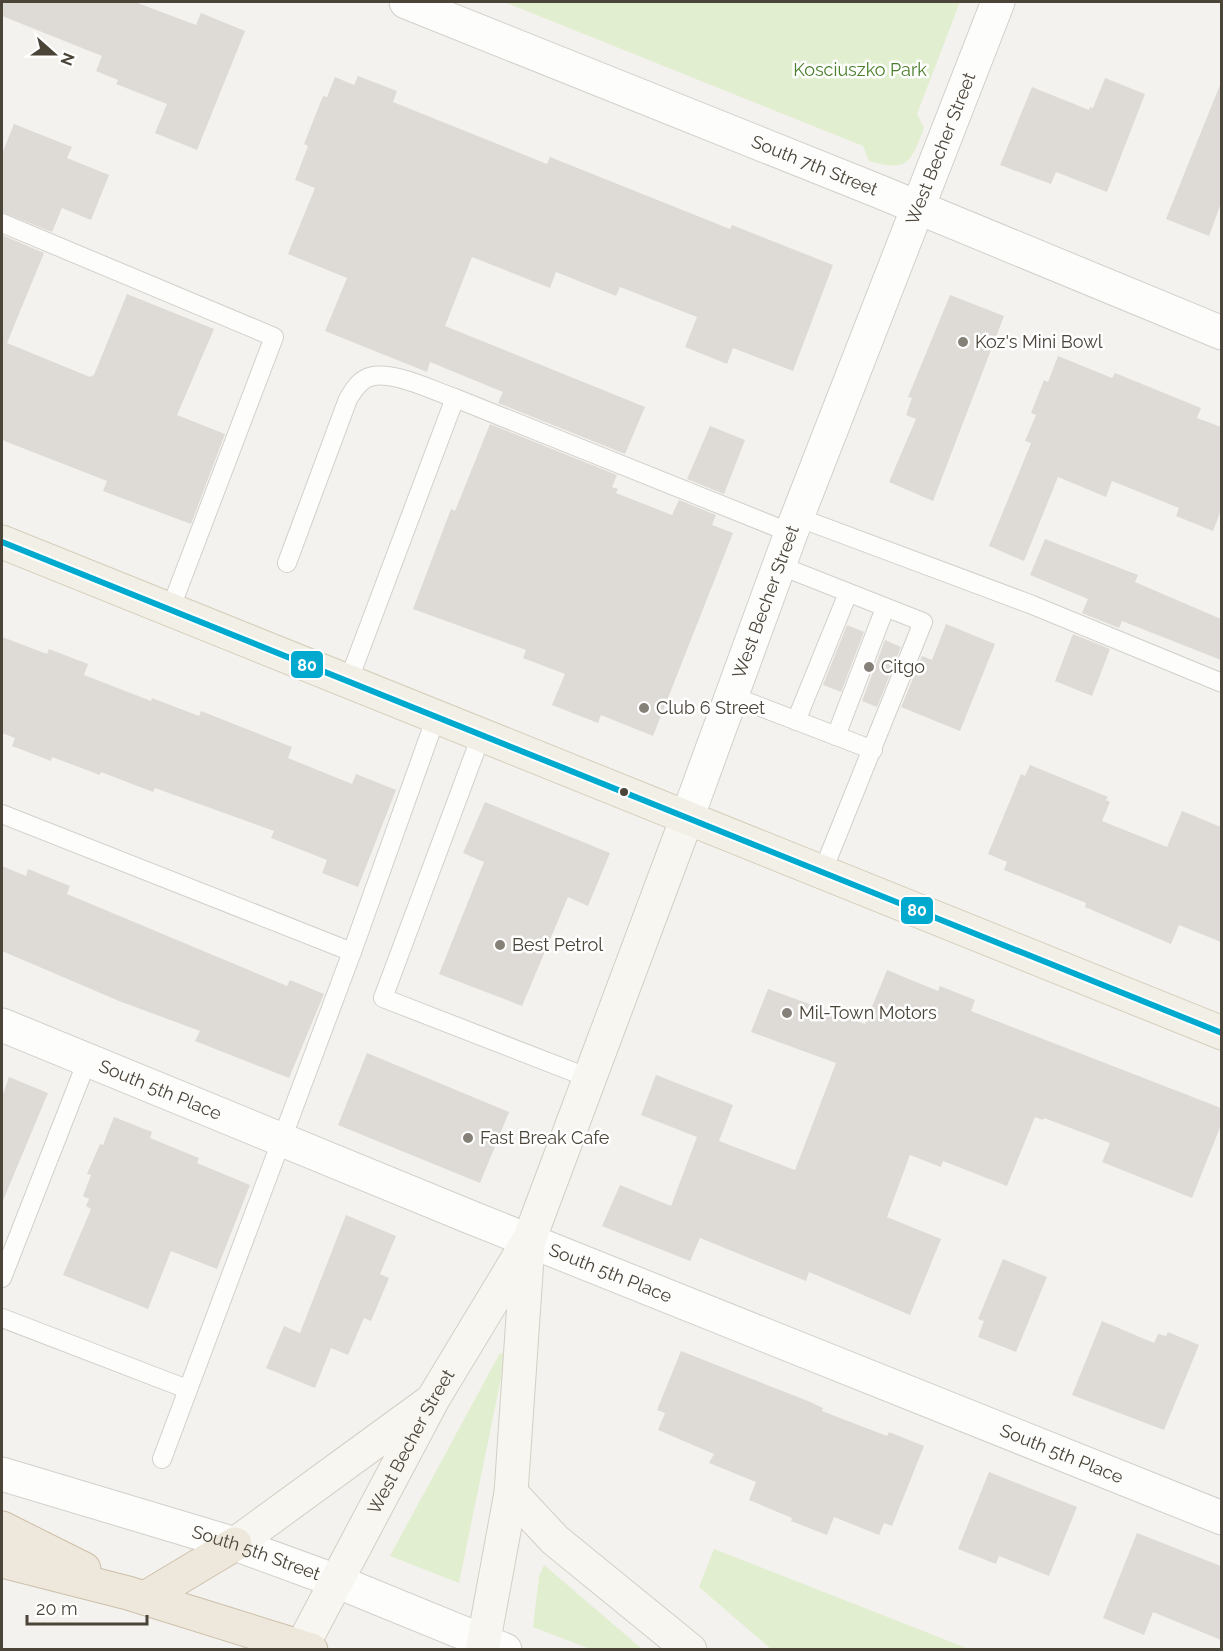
<svg xmlns="http://www.w3.org/2000/svg" width="1223" height="1651" font-family="Raleway,sans-serif">
  <rect width="100%" height="100%" fill="#f4f2ee"/>
  <!-- green -->
  <g fill="#e1eecf">
    <path d="M504,2H960L917,114L924,128C910,164 908,172 869,161L863,146Z"/>
    <polygon points="500,1353 506,1354 459,1583 390,1556"/>
    <polygon points="714,1549 969,1649 771,1649 699,1587"/>
    <polygon points="544,1565 642,1649 590,1649 533,1627 539,1576"/>
  </g>
  <!-- building -->
  <g fill="#dedbd6">
    <polygon points="2,2 135,2 196,25 201,13 245,31 197,150 155,133 167,104 116,84 118,80 96,71 102,56 2,16"/>
    <polygon points="358,76 397,91 393,102 547,164 550,157 730,229 732,225 833,265 793,371 733,348 727,364 685,347 697,317 620,287 616,296 556,272 550,288 472,257 445,326 645,407 625,454 498,403 503,392 430,362 427,372 325,331 347,278 288,254 315,188 295,180 308,146 304,144 323,96 327,97 335,77 354,85"/>
    <polygon points="1105,78 1145,94 1107,192 1056,172 1051,184 1000,165 1032,87 1089,110 1090,107 1093,108"/>
    <polygon points="1220,85 1221,203 1209,236 1166,219"/>
    <polygon points="14,124 72,147 67,158 109,175 91,220 62,208 52,232 2,212 2,154"/>
    <polygon points="2,235 44,253 7,343 90,377 94,375 127,294 214,329 177,415 225,434 191,524 103,491 107,481 2,440"/>
    <polygon points="950,295 1004,316 933,501 889,482 916,419 906,415 912,398 908,397"/>
    <polygon points="1058,356 1112,378 1115,373 1201,408 1197,418 1221,427 1221,510 1213,531 1176,516 1179,508 1112,481 1106,497 1058,477 1024,561 989,546 1031,443 1025,441 1036,415 1031,413 1044,380 1048,382"/>
    <polygon points="490,424 617,475 612,487 618,489 616,493 672,515 679,500 716,515 712,525 733,533 653,736 601,715 598,723 552,705 565,674 523,658 526,650 413,609 451,509 455,511"/>
    <polygon points="710,426 745,440 724,494 687,479"/>
    <polygon points="1045,539 1138,575 1135,582 1221,619 1221,660 1122,621 1119,628 1082,613 1088,599 1030,575"/>
    <polygon points="946,624 995,644 960,731 901,707 898,715 922,656 932,660"/>
    <polygon points="847,625 864,632 841,692 823,685"/>
    <polygon points="1073,634 1110,649 1092,696 1055,681"/>
    <polygon points="2,637 47,654 49,649 88,664 84,675 151,701 152,698 199,716 201,711 292,747 288,758 352,784 356,774 396,790 358,887 322,873 327,860 271,838 274,831 155,788 153,792 101,772 100,775 52,757 51,761 12,746 15,738 2,733"/>
    <polygon points="885,640 901,647 877,707 862,701"/>
    <polygon points="1030,765 1108,797 1106,800 1110,802 1102,821 1167,847 1182,811 1221,827 1221,942 1179,925 1171,944 1085,907 1086,903 1004,870 1007,862 988,854 1021,774 1025,776"/>
    <polygon points="485,802 610,853 588,906 568,897 522,1006 439,974 484,862 463,853"/>
    <polygon points="2,866 26,876 28,869 70,886 67,894 287,986 290,980 324,994 289,1078 195,1041 200,1031 119,1001 2,951"/>
    <polygon points="887,970 938,991 940,986 975,1000 971,1011 1221,1108 1221,1125 1192,1198 1102,1162 1110,1143 1044,1118 1043,1120 1035,1117 1007,1186 943,1161 941,1167 910,1155 887,1217 941,1239 910,1315 809,1272 806,1281 700,1238 690,1261 602,1226 620,1185 671,1206 697,1137 641,1115 656,1075 733,1105 719,1141 795,1170 836,1063 751,1032 768,989 865,1024"/>
    <polygon points="367,1053 509,1112 480,1183 338,1125"/>
    <polygon points="9,1077 48,1093 2,1203 2,1097"/>
    <polygon points="114,1117 152,1132 150,1138 199,1158 197,1163 250,1185 217,1269 171,1251 148,1309 63,1275 91,1209 86,1206 89,1199 83,1196 91,1175 87,1174 100,1144 103,1145"/>
    <polygon points="346,1215 396,1236 380,1274 389,1278 371,1321 364,1318 348,1355 331,1348 315,1388 266,1368 284,1326 300,1333"/>
    <polygon points="1003,1259 1047,1277 1016,1352 978,1337 984,1321 978,1319"/>
    <polygon points="1102,1321 1154,1343 1158,1334 1166,1336 1168,1332 1199,1345 1164,1430 1072,1395"/>
    <polygon points="681,1351 808,1401 823,1408 822,1411 887,1436 889,1432 924,1446 892,1526 884,1523 879,1535 834,1517 827,1535 791,1521 792,1518 749,1500 756,1482 709,1463 714,1454 658,1430 665,1413 657,1410"/>
    <polygon points="989,1472 1077,1507 1049,1576 999,1556 996,1564 958,1549"/>
    <polygon points="1137,1533 1221,1566 1221,1640 1153,1612 1144,1635 1103,1618"/>
  </g>
  <g fill="none" stroke-linecap="round" stroke-linejoin="round">
    <defs>
      <g id="service">
        <polyline points="2,223 274,337 170,610"/>
        <polyline points="797,517 1030,604 1222,683"/>
        <path d="M287,563L348,399C353,391 358,382 367,378C389,368 433,391 455,398"/>
        <polyline points="781,566 923,622 822,873"/>
        <polyline points="348,682 455,398 791,533"/>
        <polyline points="732,696 873,750"/>
        <polyline points="796,721 848,593"/>
        <polyline points="481,736 383,998 589,1078"/>
        <polyline points="836,736 885,608"/>
        <polyline points="2,814 352,952"/>
        <polyline points="2,1278 87,1061"/>
        <polyline points="2,1318 187,1389"/>
        <polyline points="162,1459 352,952 436,717"/>
      </g>
      <g id="minor">
        <path id="s1" d="M406,2L878,191L1222,333"/>
        <path id="s2" d="M2,1025L470,1217L1222,1518"/>
      </g>
      <g id="tertiary">
        <path id="s3" d="M687,818L791,533L998,2"/>
        <path id="s4" d="M2,1474L235,1544L336,1581L505,1650"/>
      </g>
      <g id="secondary">
        <polyline points="511,1493 555,1540 690,1650"/>
        <polyline points="235,1544 427,1404"/>
        <path id="s5" d="M300,1650L433,1399L529,1240L687,818"/>
        <polyline points="482,1650 511,1493 528,1244"/>
      </g>
      <polyline id="primary" points="2,542 1222,1033"/>
      <g id="motorway">
        <polyline points="2,1528 84,1569"/>
        <polyline points="2,1561 128,1593 311,1650"/>
        <polyline points="145,1598 235,1544"/>
      </g>
    </defs>
    <!-- service casing -->
    <use href="#service" stroke="#d2d0cb" stroke-width="20"/>
    <!-- minor casing -->
    <use href="#minor" stroke="#d2d0cb" stroke-width="35"/>
    <!-- tertiary casing -->
    <use href="#tertiary" stroke="#d2d0cb" stroke-width="35"/>
    <!-- secondary casing -->
    <use href="#secondary" stroke="#d3cfc5" stroke-width="35"/>
    <!-- primary casing -->
    <use href="#primary" stroke="#d6cebb" stroke-width="35"/>
    <!-- motorway casing -->
    <use href="#motorway" stroke="#ccbfa9" stroke-width="35"/>
    <!-- service -->
    <use href="#service" stroke="#fdfdfc" stroke-width="18"/>
    <!-- minor -->
    <use href="#minor" stroke="#fdfdfc" stroke-width="33"/>
    <!-- tertiary -->
    <use href="#tertiary" stroke="#fdfdfc" stroke-width="33"/>
    <!-- secondary -->
    <use href="#secondary" stroke="#f7f6f1" stroke-width="33"/>
    <!-- primary -->
    <use href="#primary" stroke="#f2efe6" stroke-width="33"/>
    <!-- motorway -->
    <use href="#motorway" stroke="#ede8db" stroke-width="33"/>
    <defs>
      <polyline id="bus-1" points="2,542 1222,1033"/>
    </defs>
    <!-- bus-1 casing -->
    <use href="#bus-1" stroke="#fff" stroke-width="10"/>
    <!-- bus-1 -->
    <use href="#bus-1" stroke="#00a9ce" stroke-width="6"/>
  </g>
  <!-- markers -->
  <g fill="#868178" stroke="#fff" stroke-width="2">
    <circle cx="963" cy="342" r="6"/>
    <circle cx="869" cy="667" r="6"/>
    <circle cx="644" cy="708" r="6"/>
    <circle cx="500" cy="945" r="6"/>
    <circle cx="787" cy="1013" r="6"/>
    <circle cx="468" cy="1138" r="6"/>
  </g>
  <circle fill="#4b4439" stroke="#fff" stroke-width="2" cx="624" cy="792" r="5"/>
  <g text-anchor="middle" stroke-width="5" stroke-linejoin="round" paint-order="stroke">
    <!-- park labels -->
    <g font-size="18" fill="#4a7f2a" stroke="#fff">
      <text x="860" y="76">Kosciuszko Park</text>
    </g>
    <!-- street labels -->
    <g font-size="18" fill="#4b4439" stroke="#fff">
      <text dy="6" stroke="none"><textPath href="#s3" startOffset="716">West Becher Street</textPath></text>
      <text dy="6" stroke="none"><textPath href="#s1" startOffset="440">South 7th Street</textPath></text>
      <text dy="6" stroke="none"><textPath href="#s3" startOffset="230">West Becher Street</textPath></text>
      <text dy="6" stroke="none"><textPath href="#s2" startOffset="171">South 5th Place</textPath></text>
      <text dy="6" stroke="none"><textPath href="#s2" startOffset="657">South 5th Place</textPath></text>
      <text dy="6" stroke="none"><textPath href="#s5" startOffset="236">West Becher Street</textPath></text>
      <text dy="6" stroke="none"><textPath href="#s2" startOffset="1143">South 5th Place</textPath></text>
      <text dy="6" stroke="none"><textPath href="#s4" startOffset="266">South 5th Street</textPath></text>
    </g>
    <!-- poi labels -->
    <g font-size="18" fill="#4b4439" stroke="#fff" text-anchor="start">
      <text x="975" y="348">Koz's Mini Bowl</text>
      <text x="881" y="673">Citgo</text>
      <text x="656" y="714">Club 6 Street</text>
      <text x="512" y="951">Best Petrol</text>
      <text x="799" y="1019">Mil-Town Motors</text>
      <text x="480" y="1144">Fast Break Cafe</text>
    </g>
  </g>
  <g stroke="#fff" stroke-width="2">
    <rect x="290" y="650" width="34" height="29" rx="6" fill="#00a9ce"/>
    <rect x="900" y="896" width="34" height="29" rx="6" fill="#00a9ce"/>
  </g>
  <g font-size="16" text-anchor="middle" font-weight="bold" fill="#fff">
    <text x="307" y="671">80</text>
    <text x="917" y="916">80</text>
  </g>
  <!-- border -->
  <rect width="1223" height="1651" fill="none" stroke="#4b4439" stroke-width="6"/>
  <!-- north arrow -->
  <g transform="translate(54 54) rotate(111)" stroke="#ffffff" stroke-width="4.5" paint-order="stroke">
  <path d="M0-4.5L10 22L0 15L-10 22Z" fill="#4b4439"/>
  <text y="-9" font-size="16" font-weight="bold" text-anchor="middle" fill="#4b4439">N</text>
  </g>
  <!-- scale -->
  <path d="M27 1615v9h120v-9" fill="none" stroke="#4b4439" stroke-width="3"/>
  <text x="36" y="1615" font-size="18" fill="#4b4439" stroke="#ffffff" stroke-width="4.5" paint-order="stroke">20 m</text>
</svg>
